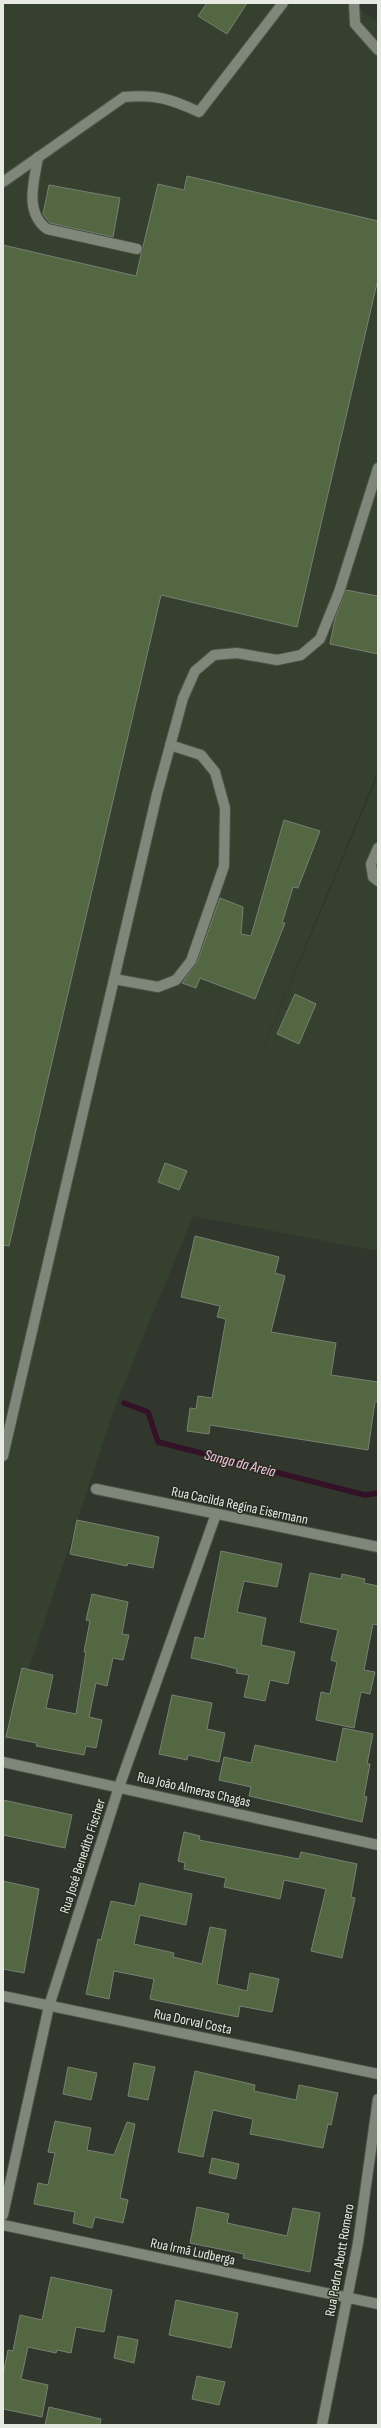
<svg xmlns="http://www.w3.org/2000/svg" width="381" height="2428" font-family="'Sofia Sans Condensed',sans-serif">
  <rect width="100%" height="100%" fill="#31372c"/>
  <!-- built -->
  <polygon fill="#36402f" points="3,3 352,3 378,23 378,770 223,1145 378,775 378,1251 193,1216 115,1406 3,1748"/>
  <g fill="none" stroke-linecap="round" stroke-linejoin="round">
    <!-- stream -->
    <polyline stroke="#331227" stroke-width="5.5" points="124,1403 148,1412 158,1442 365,1495 378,1493"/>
  </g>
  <!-- building -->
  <g fill="#526742" stroke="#788073">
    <polygon points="207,3 247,3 227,34 198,16"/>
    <polygon points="187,176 378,221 378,279 297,627 161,595 9,1246 3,1245 3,245 136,276 158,184 184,190"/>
    <polygon points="49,185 120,198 113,237 50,223 43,214"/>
    <polygon points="346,590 378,596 378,654 330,644 335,619"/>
    <polygon points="284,820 320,831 298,888 293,887 282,923 285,923 255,999 200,978 196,988 182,983 197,963 220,898 243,907 241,934 251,936"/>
    <polygon points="295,994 316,1004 299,1044 277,1034"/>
    <polygon points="165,1163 187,1171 179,1190 158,1182"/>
    <polygon points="195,1236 279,1257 275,1273 285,1276 271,1332 336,1343 331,1375 378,1382 378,1402 375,1402 368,1450 210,1425 209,1434 187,1431 190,1408 196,1409 198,1396 212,1398 226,1319 217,1317 220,1306 181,1297"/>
    <polygon points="77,1520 159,1537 153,1568 128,1563 127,1566 70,1554"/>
    <polygon points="221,1551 282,1564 277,1587 244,1581 237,1612 266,1618 261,1645 295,1652 288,1684 270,1680 265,1701 244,1697 249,1675 236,1673 237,1669 226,1666 191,1658 195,1637 204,1639"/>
    <polygon points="310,1573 341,1579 342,1574 365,1579 364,1583 378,1586 378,1625 373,1624 364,1670 375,1672 370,1694 361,1692 354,1728 316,1720 321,1692 330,1694 337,1662 331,1660 338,1630 300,1622"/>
    <polygon points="92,1594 128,1602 122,1634 129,1635 123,1660 113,1658 107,1686 96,1683 89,1717 102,1720 96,1748 86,1746 84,1755 36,1746 37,1743 6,1737 22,1668 53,1675 46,1708 76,1714 86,1652 84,1652 90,1621 86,1620"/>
    <polygon points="172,1695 212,1703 207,1729 225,1733 219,1762 188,1755 187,1760 159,1754"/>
    <polygon points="343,1728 373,1734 367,1764 370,1764 364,1796 367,1797 362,1822 249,1796 251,1787 219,1780 224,1757 251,1763 255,1745 336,1762"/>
    <polygon points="3,1800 72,1815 65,1848 3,1835"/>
    <polygon points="184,1832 200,1836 199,1840 299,1859 301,1852 357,1864 351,1897 355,1898 342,1958 311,1951 326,1889 284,1880 280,1899 224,1887 226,1878 184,1869 185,1863 178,1861"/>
    <polygon points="3,1881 39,1889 24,1973 3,1969"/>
    <polygon points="140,1883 192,1894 186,1925 140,1915 134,1944 174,1953 173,1957 202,1964 210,1927 226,1930 217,1984 247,1991 250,1973 279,1979 272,2012 240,2006 238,2017 150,1999 154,1979 114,1971 109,1999 86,1994 98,1939 101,1940 111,1901 135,1906"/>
    <polygon points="134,2063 155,2067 148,2100 128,2096"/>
    <polygon points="68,2067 97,2073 91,2100 63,2094"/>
    <polygon points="195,2071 255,2085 254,2091 296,2100 299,2085 338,2093 331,2125 328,2124 323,2148 250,2134 253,2119 213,2110 203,2157 178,2152"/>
    <polygon points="55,2121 91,2128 87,2150 114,2155 127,2122 135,2124 120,2198 128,2200 123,2223 95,2217 92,2228 73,2223 75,2212 34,2204 38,2183 48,2185 55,2153 48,2152"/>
    <polygon points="212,2158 239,2164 236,2179 209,2173"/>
    <polygon points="197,2207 229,2214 227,2223 287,2236 293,2208 320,2213 310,2272 243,2258 244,2254 190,2243"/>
    <polygon points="51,2277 112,2290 104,2332 76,2327 71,2353 57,2350 56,2353 28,2347 21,2379 48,2385 42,2417 3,2409 3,2375 8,2350 13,2351 20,2315 42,2320"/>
    <polygon points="176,2300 238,2313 231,2348 169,2335"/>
    <polygon points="118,2336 138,2340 134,2363 114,2358"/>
    <polygon points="197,2376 225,2382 219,2405 192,2399"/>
    <polygon points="49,2407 101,2419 100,2425 45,2425"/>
  </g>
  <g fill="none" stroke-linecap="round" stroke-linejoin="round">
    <defs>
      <g id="minor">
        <polyline points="354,3 355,24 378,50"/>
        <path d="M38,157C34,182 24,212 47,229L137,249"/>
        <path d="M3,182L124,97C156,94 171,99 199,112L283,3"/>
        <polyline points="378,848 371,864 373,877 378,881"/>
        <polyline points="114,979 158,987 176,980 191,961 224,866 225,808 215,772 201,755 170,745"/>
        <polyline points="3,1456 157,794 183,698 195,671 214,655 237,653 277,660 301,655 320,639 339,592 378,468"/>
        <polyline points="96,1489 378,1547"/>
        <polyline points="3,1762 378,1845"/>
        <polyline points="3,1996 378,2074"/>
        <polyline points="3,2215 49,2006 119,1787 216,1514"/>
        <polyline points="3,2225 378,2304"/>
        <polyline points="322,2425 358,2243 378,2099"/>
      </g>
    </defs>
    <!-- minor casing -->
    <use href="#minor" stroke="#4e544a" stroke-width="12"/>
    <!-- minor -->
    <use href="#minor" stroke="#7f877a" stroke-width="10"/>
  </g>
  <g text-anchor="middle" stroke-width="3" stroke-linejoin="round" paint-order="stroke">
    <!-- street labels -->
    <g font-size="14" fill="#e6eae3" stroke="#272d22">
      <text transform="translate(240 1505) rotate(12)" y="5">Rua Cacilda Regina Eisermann</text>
      <text transform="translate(194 1789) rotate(13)" y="5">Rua João Almeras Chagas</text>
      <text transform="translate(82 1856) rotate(-72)" y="5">Rua José Benedito Fischer</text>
      <text transform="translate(193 2021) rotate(12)" y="5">Rua Dorval Costa</text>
      <text transform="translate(193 2251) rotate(12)" y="5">Rua Irmã Ludberga</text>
      <text transform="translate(339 2260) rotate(-80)" y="5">Rua Pedro Abott Romero</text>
    </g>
    <!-- water labels -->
    <g font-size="15" font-style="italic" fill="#fac3e2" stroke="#272d22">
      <text transform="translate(240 1463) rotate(14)" y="5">Sanga da Areia</text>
    </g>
  </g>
  <!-- border -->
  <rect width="381" height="2428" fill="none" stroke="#e6eae3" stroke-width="8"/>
</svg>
